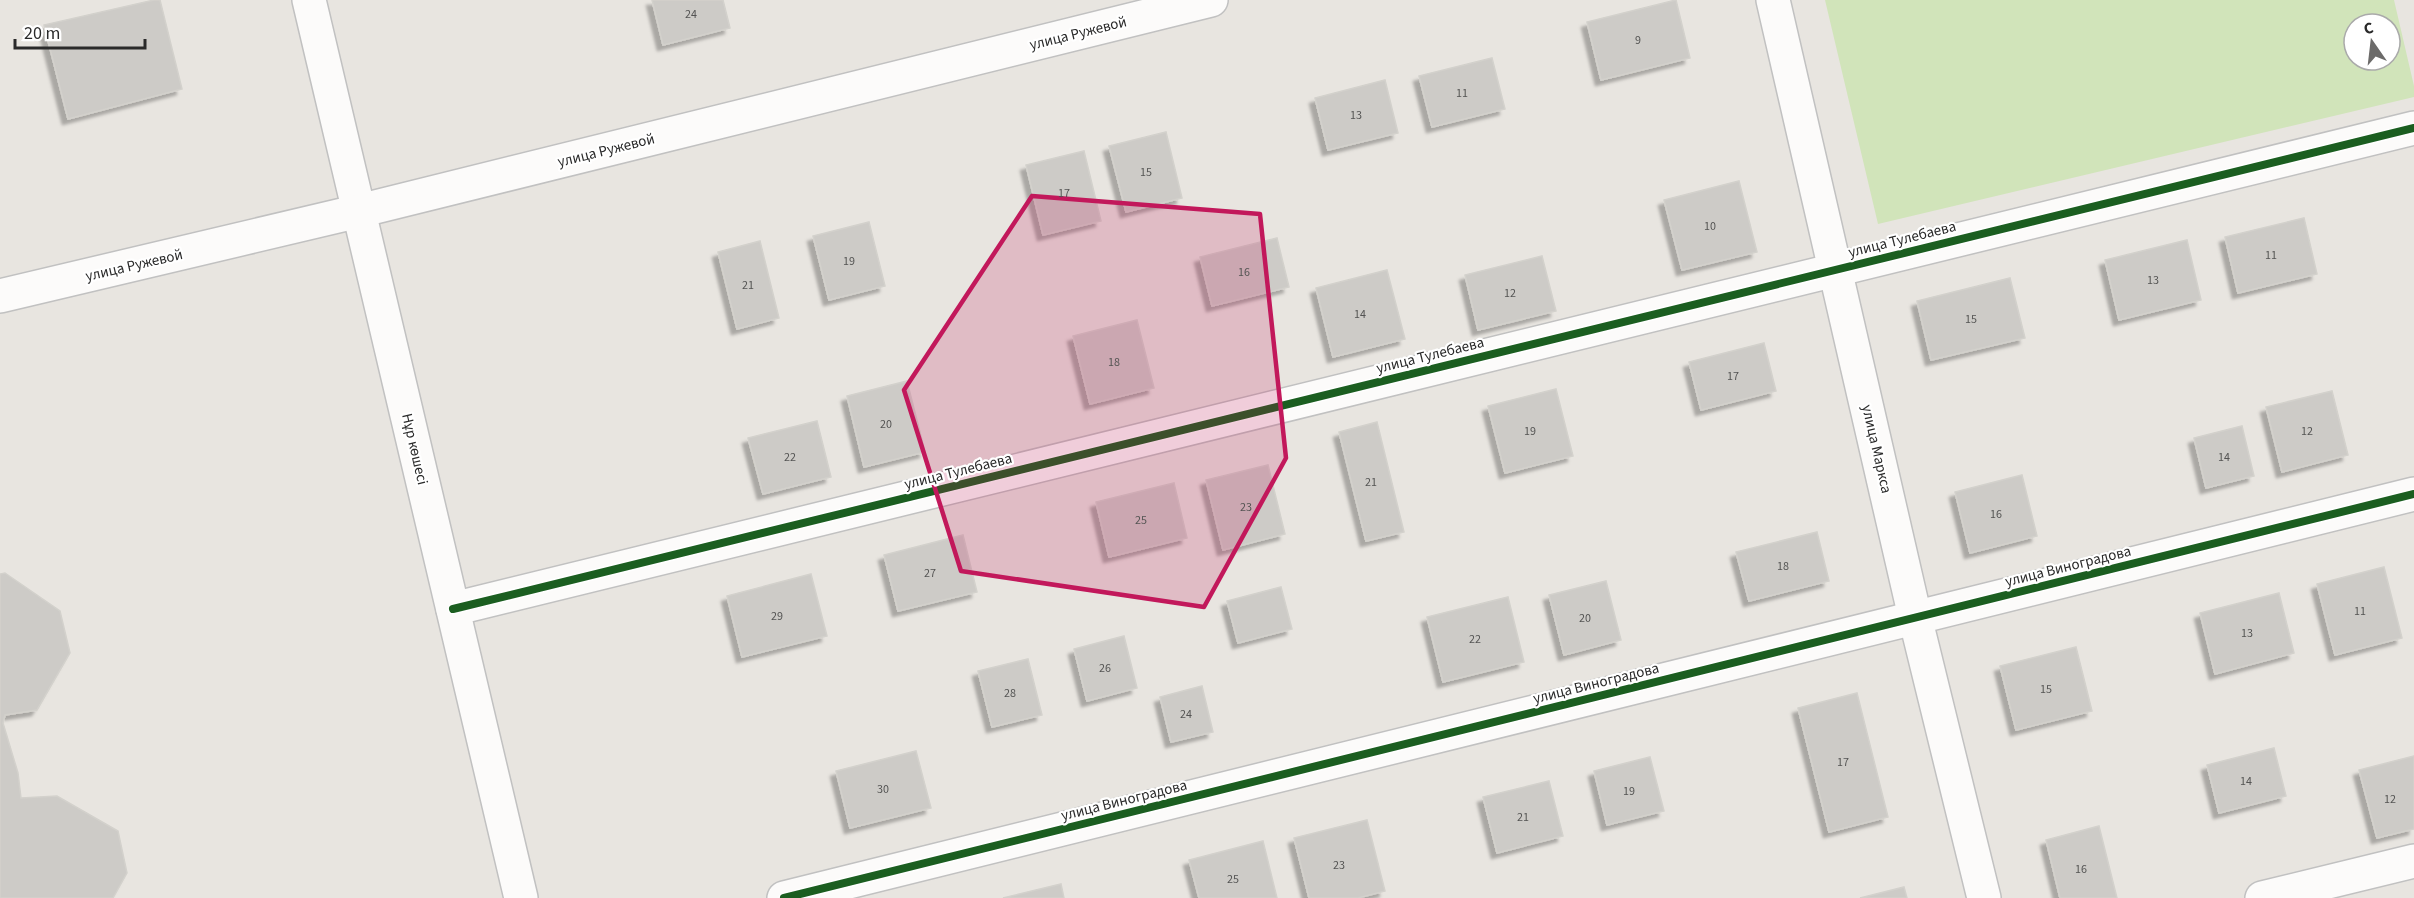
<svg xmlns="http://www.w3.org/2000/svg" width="2414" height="898" font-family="'Source Sans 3',sans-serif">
  <defs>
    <filter id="shadow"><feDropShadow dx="-5.5" dy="5.5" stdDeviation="1.5" flood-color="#0004"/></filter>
  </defs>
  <rect width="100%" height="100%" fill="#e8e5e0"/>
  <!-- pitch -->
  <path fill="#d1e4ba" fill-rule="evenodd" d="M1825,0H2394L2414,86V97L1878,224ZM2354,24H2390V60H2354Z"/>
  <!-- building -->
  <g fill="#cdcbc7" stroke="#d3d1cc" stroke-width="1.5" filter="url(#shadow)">
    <polygon points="154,0 160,0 182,89 68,119 44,25"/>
    <polygon points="652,0 723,0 730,28 663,45"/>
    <polygon points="1676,0 1690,58 1601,80 1587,22"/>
    <polygon points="1492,58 1505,109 1432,127 1419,76"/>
    <polygon points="1385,80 1398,133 1328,150 1315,98"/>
    <polygon points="1166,132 1182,198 1126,212 1109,146"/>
    <polygon points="1084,151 1101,221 1043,235 1026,165"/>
    <polygon points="1739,181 1757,252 1682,270 1664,200"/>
    <polygon points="2304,218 2317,274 2238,293 2225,237"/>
    <polygon points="869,222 885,286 829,300 813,236"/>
    <polygon points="1277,238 1289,287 1212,306 1200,257"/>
    <polygon points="2187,240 2201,300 2119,320 2105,260"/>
    <polygon points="760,241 779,318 737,329 718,252"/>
    <polygon points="1542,256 1556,311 1478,330 1465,275"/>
    <polygon points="1387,270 1405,339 1333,357 1316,288"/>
    <polygon points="2010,278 2025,338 1931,360 1917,301"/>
    <polygon points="1137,320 1154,388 1090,404 1073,336"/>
    <polygon points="1764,343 1776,391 1701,410 1689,362"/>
    <polygon points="907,381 925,452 864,467 847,396"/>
    <polygon points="1556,389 1573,456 1505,473 1488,406"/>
    <polygon points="2332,391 2348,455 2282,472 2266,407"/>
    <polygon points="817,421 831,477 763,494 748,438"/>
    <polygon points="1377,422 1404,532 1366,541 1339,432"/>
    <polygon points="2242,426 2254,476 2206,488 2194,438"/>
    <polygon points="1268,465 1285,534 1223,550 1206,480"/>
    <polygon points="2022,475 2037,536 1970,553 1955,492"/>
    <polygon points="1174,483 1187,538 1109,557 1096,502"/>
    <polygon points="1817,532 1829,581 1749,601 1736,552"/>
    <polygon points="963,535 977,592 898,611 884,555"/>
    <polygon points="2384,567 2402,638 2335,655 2317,584"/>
    <polygon points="5,573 60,611 70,653 37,710 5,715 3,723 18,773 21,798 57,796 118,831 127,873 113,898 0,898 0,574"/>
    <polygon points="811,574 827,636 742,657 727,596"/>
    <polygon points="1606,581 1621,640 1564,655 1549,595"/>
    <polygon points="1281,587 1292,629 1238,643 1227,601"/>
    <polygon points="2279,593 2294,653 2215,674 2200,613"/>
    <polygon points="1508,597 1524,662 1443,682 1427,617"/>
    <polygon points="1124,636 1137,688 1087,701 1074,649"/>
    <polygon points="2076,647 2092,711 2016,730 2000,666"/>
    <polygon points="1028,659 1042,715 992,727 978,671"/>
    <polygon points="1202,686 1213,732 1171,742 1160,697"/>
    <polygon points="1857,693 1888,817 1829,832 1798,708"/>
    <polygon points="2274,748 2286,796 2219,813 2207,765"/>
    <polygon points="916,751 931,808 850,828 836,771"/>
    <polygon points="2414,756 2414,829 2377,838 2359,770"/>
    <polygon points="1650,757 1664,811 1607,825 1594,771"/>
    <polygon points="1549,781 1563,836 1497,853 1483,797"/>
    <polygon points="1367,820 1385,891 1358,898 1309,898 1294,838"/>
    <polygon points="2099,826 2117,898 2060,898 2046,840"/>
    <polygon points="1263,841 1277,898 1199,898 1189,860"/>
    <polygon points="1061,884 1064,898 1003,898"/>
    <polygon points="1904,887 1907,898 1860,898"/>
  </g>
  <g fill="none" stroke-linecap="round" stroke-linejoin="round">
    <defs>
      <g id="street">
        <polyline points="309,0 521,898"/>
        <polyline points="1773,0 1915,617 1984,898"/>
        <polyline points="0,296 359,211 1211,0"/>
        <polyline points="453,609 2414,128"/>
        <polyline points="784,898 2414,494"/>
        <polyline points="2262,898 2414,861"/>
      </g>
    </defs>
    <!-- street casing -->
    <use href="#street" stroke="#c1c1c1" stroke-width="36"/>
    <!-- street -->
    <use href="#street" stroke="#fcfbfa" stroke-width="33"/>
    <defs>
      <g id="cycleway">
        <polyline points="453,609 2414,128"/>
        <polyline points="784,898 2414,494"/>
      </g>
    </defs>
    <!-- cycleway casing -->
    <use href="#cycleway" stroke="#fff" stroke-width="11"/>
    <!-- cycleway -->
    <use href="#cycleway" stroke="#1b5e20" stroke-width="8"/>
  </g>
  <!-- marked area -->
  <path fill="#c2185b" fill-opacity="0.2" stroke="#c2185b" stroke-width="4.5" stroke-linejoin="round" d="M1032,196L1260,214L1286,458L1204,607L961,571L904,390Z"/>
  <g text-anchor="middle" stroke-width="4.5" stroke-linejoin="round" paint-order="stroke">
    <!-- number labels -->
    <g font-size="12" fill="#545453">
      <text x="691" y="18">24</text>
      <text x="1638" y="44">9</text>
      <text x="1462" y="97">11</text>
      <text x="1356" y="119">13</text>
      <text x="1146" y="176">15</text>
      <text x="1064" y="197">17</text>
      <text x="1710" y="230">10</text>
      <text x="2271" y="259">11</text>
      <text x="849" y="265">19</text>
      <text x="1244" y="276">16</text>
      <text x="2153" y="284">13</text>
      <text x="748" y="289">21</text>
      <text x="1510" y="297">12</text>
      <text x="1360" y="318">14</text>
      <text x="1971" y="323">15</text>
      <text x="1114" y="366">18</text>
      <text x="1733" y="380">17</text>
      <text x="886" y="428">20</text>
      <text x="1530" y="435">19</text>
      <text x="2307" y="435">12</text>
      <text x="790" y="461">22</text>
      <text x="2224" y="461">14</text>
      <text x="1371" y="486">21</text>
      <text x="1246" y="511">23</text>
      <text x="1996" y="518">16</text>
      <text x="1141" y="524">25</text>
      <text x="1783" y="570">18</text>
      <text x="930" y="577">27</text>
      <text x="2360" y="615">11</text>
      <text x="777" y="620">29</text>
      <text x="1585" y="622">20</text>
      <text x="2247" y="637">13</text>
      <text x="1475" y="643">22</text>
      <text x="1105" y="672">26</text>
      <text x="2046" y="693">15</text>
      <text x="1010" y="697">28</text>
      <text x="1186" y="718">24</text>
      <text x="1843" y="766">17</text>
      <text x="2246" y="785">14</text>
      <text x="883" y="793">30</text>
      <text x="1629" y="795">19</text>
      <text x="2390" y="803">12</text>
      <text x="1523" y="821">21</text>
      <text x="1339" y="869">23</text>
      <text x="2081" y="873">16</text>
      <text x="1233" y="883">25</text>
    </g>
    <!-- street labels -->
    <g font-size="15" fill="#2a2a2a" stroke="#fff">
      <text transform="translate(1078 33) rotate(-14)" y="5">улица Ружевой</text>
      <text transform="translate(606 150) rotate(-14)" y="5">улица Ружевой</text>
      <text transform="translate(1902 239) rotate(-14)" y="5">улица Тулебаева</text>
      <text transform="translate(134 265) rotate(-13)" y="5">улица Ружевой</text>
      <text transform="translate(1430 355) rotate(-14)" y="5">улица Тулебаева</text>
      <text transform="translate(415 449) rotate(77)" y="5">Нұр көшесі</text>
      <text transform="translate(1877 449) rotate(77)" y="5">улица Маркса</text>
      <text transform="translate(958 471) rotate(-14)" y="5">улица Тулебаева</text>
      <text transform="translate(2068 566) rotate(-14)" y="5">улица Виноградова</text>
      <text transform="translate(1596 683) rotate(-14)" y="5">улица Виноградова</text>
      <text transform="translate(1124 800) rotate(-14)" y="5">улица Виноградова</text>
    </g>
  </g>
  <!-- north arrow -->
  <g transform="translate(2372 42) rotate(346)"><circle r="28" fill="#ffffff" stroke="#aaaaaa" stroke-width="1.5"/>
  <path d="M0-4.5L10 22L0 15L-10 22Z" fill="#6c6b6a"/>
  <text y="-9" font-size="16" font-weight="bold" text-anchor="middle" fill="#2a2a2a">С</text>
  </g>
  <!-- scale -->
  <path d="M15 39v9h130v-9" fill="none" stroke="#2a2a2a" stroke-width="3"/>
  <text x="24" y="39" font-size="18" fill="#2a2a2a" stroke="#ffffff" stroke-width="4.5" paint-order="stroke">20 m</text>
</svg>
